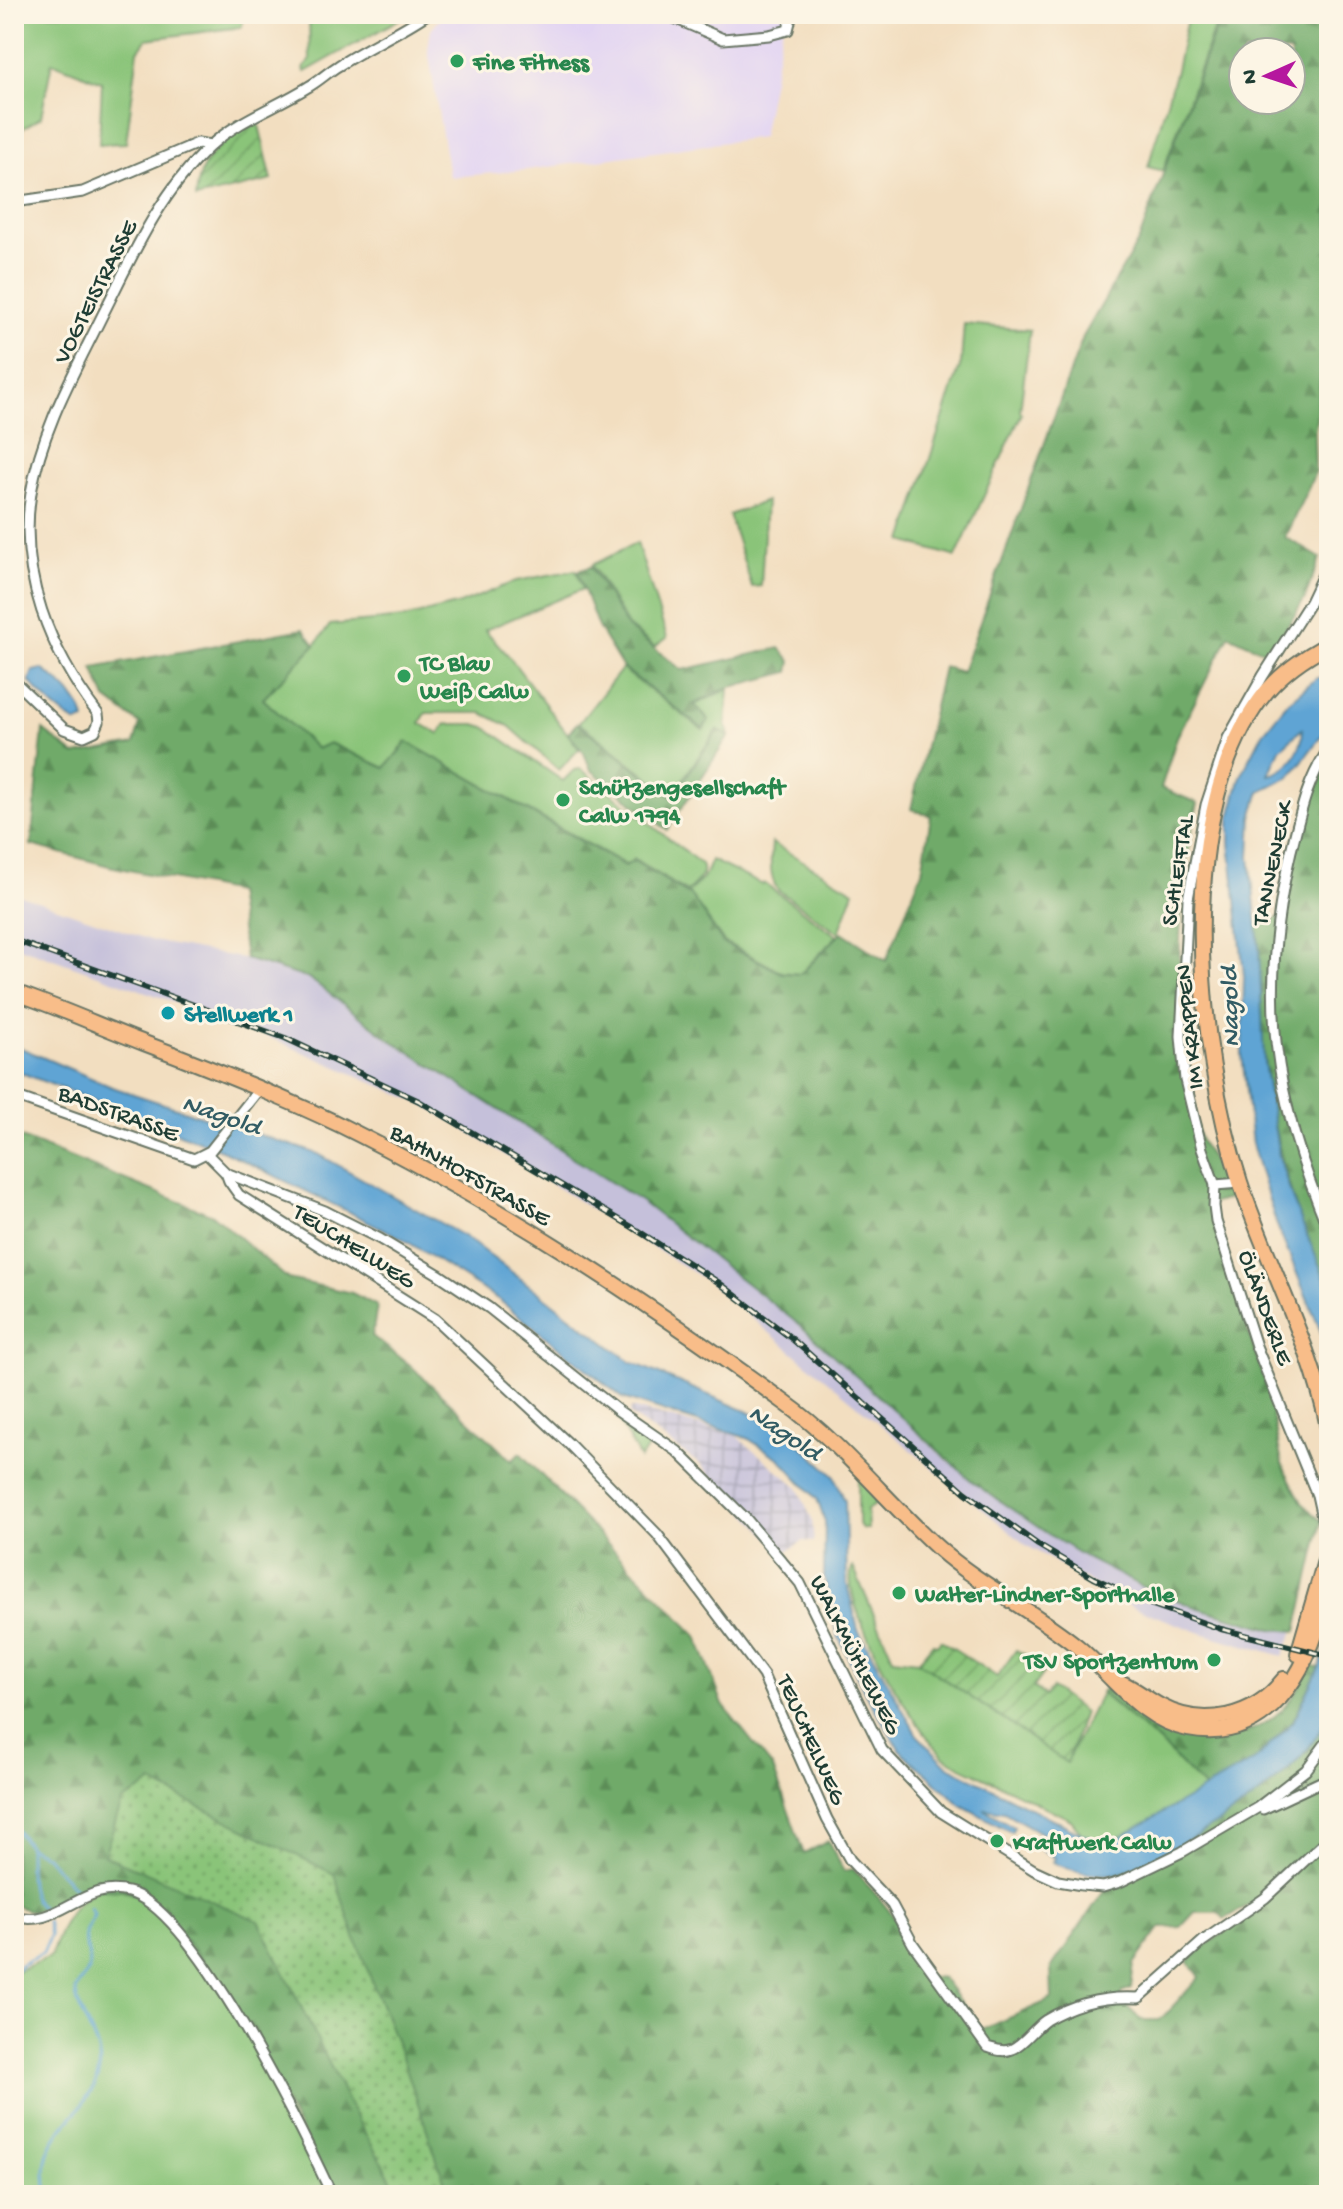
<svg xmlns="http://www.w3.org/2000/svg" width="1343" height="2209" font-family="'Gochi Hand',sans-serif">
  <defs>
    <pattern id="industrial-grid" width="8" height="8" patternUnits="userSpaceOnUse" patternTransform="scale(2)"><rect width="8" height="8" fill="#c5c0da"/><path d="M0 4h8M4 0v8" fill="none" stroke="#9f9db2"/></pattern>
    <pattern id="forest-firs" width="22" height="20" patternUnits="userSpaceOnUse" patternTransform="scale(2)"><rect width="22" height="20" fill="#6faa69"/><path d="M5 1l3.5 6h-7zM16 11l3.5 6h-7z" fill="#5b8c57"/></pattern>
    <pattern id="park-dots" width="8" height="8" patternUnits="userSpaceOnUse" patternTransform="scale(2)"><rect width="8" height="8" fill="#8ac479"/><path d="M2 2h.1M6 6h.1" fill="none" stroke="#70a064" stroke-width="1.8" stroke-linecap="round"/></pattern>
    <pattern id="garden-furrows" width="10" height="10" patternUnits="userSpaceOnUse" patternTransform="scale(2)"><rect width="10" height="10" fill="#8ac479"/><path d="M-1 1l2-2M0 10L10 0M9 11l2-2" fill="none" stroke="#70a064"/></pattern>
  </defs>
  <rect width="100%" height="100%" fill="#fcf5e5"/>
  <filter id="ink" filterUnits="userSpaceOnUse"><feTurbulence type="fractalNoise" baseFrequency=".0125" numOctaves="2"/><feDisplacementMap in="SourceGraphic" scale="16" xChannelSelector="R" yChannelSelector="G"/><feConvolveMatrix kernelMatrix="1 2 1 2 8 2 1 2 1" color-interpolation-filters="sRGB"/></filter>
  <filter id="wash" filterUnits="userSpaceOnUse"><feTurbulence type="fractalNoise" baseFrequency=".006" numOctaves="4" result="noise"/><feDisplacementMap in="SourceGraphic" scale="32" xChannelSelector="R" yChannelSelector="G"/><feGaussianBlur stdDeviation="1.8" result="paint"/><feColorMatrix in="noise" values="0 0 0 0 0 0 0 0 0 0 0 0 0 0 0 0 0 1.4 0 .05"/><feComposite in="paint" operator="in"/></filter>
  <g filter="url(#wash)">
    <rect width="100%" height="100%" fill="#f2dec0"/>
    <!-- built -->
    <polygon fill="#e2d4f3" points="444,14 785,14 762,137 526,170 452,177 449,175 428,50 431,29"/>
    <!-- industrial -->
    <polygon fill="url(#industrial-grid)" points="631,1408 735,1435 798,1487 812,1520 814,1542 803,1541 784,1553 701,1465 629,1414"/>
    <!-- railway -->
    <polygon fill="#c5c0da" points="14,893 153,941 245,959 310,979 391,1040 643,1202 801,1326 949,1462 1199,1608 1271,1629 1294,1631 1283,1656 1201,1633 1132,1607 1026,1545 707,1281 427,1106 250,1029 14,945"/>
    <!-- grass -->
    <g fill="#8ac479" stroke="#548056" stroke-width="2">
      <polygon points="14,14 243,14 242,27 147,39 138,51 126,143 99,144 102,82 52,62 41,117 14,134"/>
      <polygon points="309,14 400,14 400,19 305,72 304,68 310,61"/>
      <polygon points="1188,14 1219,14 1163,171 1148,167 1176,70"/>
      <polygon points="964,324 1030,330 1020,411 1022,413 956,557 903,541 961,363"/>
      <polygon points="766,501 761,586 752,587 729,515"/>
      <polygon points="637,543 667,638 655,647 628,626 592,565"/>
      <path d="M576,570L583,589L485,630L507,654L579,749L559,770L509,726L482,713H426L420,723L439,734L446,724H475L485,727L563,781L574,770L581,769L701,864C706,877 696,883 687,892L634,859L626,865L407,742L385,768L330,743L317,749L263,699L315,645L330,625L404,618L460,604L516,581Z"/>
      <polygon points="622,669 703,730 709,720 694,705 729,689 726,725 729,736 717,730 672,795 579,723"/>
      <path d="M772,843L854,891L839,933L778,890C768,876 771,859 772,843Z"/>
      <polygon points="711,860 763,885 764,883 837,936 800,974 782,972 724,942 688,892 703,879"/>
      <polygon points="617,1415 652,1441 640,1459 617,1417"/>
      <polygon points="858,1475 880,1500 867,1510 868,1529 863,1529 858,1524"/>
      <path d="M853,1567L893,1658L918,1661L1066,1762L1101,1693L1162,1745L1205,1789L1108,1844L1082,1834L1071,1820C1043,1806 1016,1792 988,1779C975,1773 961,1768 949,1760C920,1740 835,1599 853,1567Z"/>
      <path d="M114,1886L157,1905L217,1979L316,2167L327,2195H14V1972L50,1957C63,1924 73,1891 114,1886Z"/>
    </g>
    <!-- forest -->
    <g fill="url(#forest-firs)" stroke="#47744e" stroke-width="2" fill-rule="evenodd">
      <path d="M1221,14H1329V345L1322,366L1314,439L1315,473L1285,537L1320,558L1304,600L1270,654L1229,635L1177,737L1161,788L1198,803C1176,896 1173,1005 1192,1099C1194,1112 1195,1129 1201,1141C1210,1160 1226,1178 1238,1196L1208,1205L1268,1392L1282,1464L1302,1503L1322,1521L1297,1631L1272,1629L1199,1608L1149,1590L1088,1559L1045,1532L975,1484L801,1326L643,1203L391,1040L310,979L245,959L236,892L109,866L31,845L43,730L75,755L134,744L140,724L106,699L93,668L303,629L315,645L263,699L317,749L329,743L385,768L407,742L625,866L634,861L692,897L723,943L782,973L801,974L842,932L886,961L922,871L931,816L911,809L943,667L962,672L1083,337L1139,240ZM1243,52H1291V100H1243Z"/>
      <polygon points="591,567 627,627 682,670 780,648 791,661 789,672 727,688 694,704 708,720 703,729 623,668 598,627 577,571"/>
      <polygon points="577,723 672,797 718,730 729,736 667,830 591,770 584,753 568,733"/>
      <path d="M1329,760V1288C1294,1215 1274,1145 1265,1065C1259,1019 1262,971 1256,925L1283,916C1292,861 1306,810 1329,760Z"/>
      <path d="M14,1135L213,1215L288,1279L352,1293L377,1306L372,1336L409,1364L512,1461L520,1453L697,1636L723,1705L773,1768L804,1854L828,1841L844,1871L853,1869C875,1894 910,1926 909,1961L920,1975L942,1978L982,2030L1052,1999L1051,1968L1115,1875L1181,1845L1269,1787L1320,1731L1329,1709V2195H336L217,1979L157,1905L129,1890L82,1888L64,1902L33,1912L14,1905ZM1249,1905L1254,1912L1206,1945L1188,1961L1200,1977L1160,2020H1141L1122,2002V1993L1131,1989L1134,1964L1160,1928L1181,1927L1195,1912H1218L1225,1919Z"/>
      <path d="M1311,1665L1319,1668L1292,1723L1255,1760L1205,1789L1162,1745L1101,1693L1106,1686C1124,1702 1142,1720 1165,1731C1200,1746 1246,1740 1276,1715C1292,1702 1302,1683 1311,1665Z"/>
    </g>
    <!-- park -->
    <polygon fill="url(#park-dots)" stroke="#548056" stroke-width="2" points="152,1783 334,1874 357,1943 406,2068 449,2195 400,2195 352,2110 259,1921 104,1855 122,1802"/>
    <!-- garden -->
    <g fill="url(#garden-furrows)" stroke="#548056" stroke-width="2">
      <path d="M258,121L272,180L196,198C199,154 223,142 258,121Z"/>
      <polygon points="941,1640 997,1677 1016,1650 1047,1667 1033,1687 1045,1696 1052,1688 1084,1712 1067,1763 918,1661 933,1643 937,1645"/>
    </g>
    <!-- water -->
    <g fill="#5ea4d4" stroke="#3e7084" stroke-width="2" fill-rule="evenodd">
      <path d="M42,669C58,680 82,701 85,720L77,723C57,712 44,698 29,681L33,671Z"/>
      <path d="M1329,677V726L1290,777L1260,791L1252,817L1250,857L1259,947L1264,1063L1279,1156L1293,1201L1329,1288V1351L1276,1223L1252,1144L1242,1055L1244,976L1230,843V817L1241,776L1263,733L1288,702L1317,678ZM1302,729C1305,746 1288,772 1269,775L1280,749Z"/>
      <path d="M14,1045L112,1087L318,1154L465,1237L631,1362L746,1411L787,1432L834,1476L845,1501L847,1584L858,1630L917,1735L948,1766L1082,1834L1108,1844L1255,1760L1293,1722L1319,1668L1329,1639C1329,1668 1335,1703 1321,1729C1292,1783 1201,1836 1147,1861C1137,1865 1124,1874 1113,1874C1095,1876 1069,1871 1053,1862L1055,1858L1040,1849L1043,1845L1052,1846L1053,1840L1004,1812L984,1809L1014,1827L1011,1832L961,1805L900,1750L865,1693L838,1636L824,1577L825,1522L817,1499L780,1459L747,1438L623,1398L499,1300L400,1237L224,1151L14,1070Z"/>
    </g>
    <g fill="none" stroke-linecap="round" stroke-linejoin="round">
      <!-- stream -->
      <g stroke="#5ea4d4" stroke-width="3">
        <polyline points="14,1827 29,1847 46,1856 76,1890"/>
        <path d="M29,1848C30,1868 25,1894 42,1908"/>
        <polyline points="14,1971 22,1964 43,1953 50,1935 47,1921"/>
        <path d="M48,2195C31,2129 90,2120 99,2070C104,2043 79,2019 76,1994C75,1984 83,1980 87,1973C95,1960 81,1943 86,1930C88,1925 92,1920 94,1914L90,1908"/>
      </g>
    </g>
  </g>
  <g filter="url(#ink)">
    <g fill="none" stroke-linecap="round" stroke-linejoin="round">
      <defs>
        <g id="street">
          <polyline points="665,14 723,39 769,35 788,30 792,14"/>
          <polyline points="14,202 83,192 198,143 211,145"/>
          <polyline points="1329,562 1310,602 1263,676 1228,738 1206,805 1188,899 1181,1036 1185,1080 1202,1149 1215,1185 1214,1206 1216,1221 1256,1346 1317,1495 1323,1522 1329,1528"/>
          <path d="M14,681L64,729L84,736L95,731L99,722L98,714C50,651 18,574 31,493C41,430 75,371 103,314C133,254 160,193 210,146C238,120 276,107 308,87C319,81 328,72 338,66C367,47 399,33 427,14"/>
          <path d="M1329,749C1307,779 1300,815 1291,851C1257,995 1273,1095 1329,1231"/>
          <polyline points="14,1096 194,1159 210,1151 260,1088"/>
          <polyline points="207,1154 226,1173 325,1211 380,1239 438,1274 489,1308 616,1409 677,1451 747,1520 800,1583 882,1750 941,1812 1034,1870 1058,1881 1082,1885 1103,1887 1120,1882 1182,1852 1257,1808 1306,1770 1329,1739"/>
          <path d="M226,1173L229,1181L239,1195L435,1319L568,1443L657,1534L763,1675L827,1819L850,1860L892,1905L913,1944L987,2047C995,2049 1003,2053 1012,2049C1025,2043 1034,2028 1046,2020C1074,2003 1107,1996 1139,1998L1203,1941L1265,1898L1329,1838"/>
          <polyline points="1215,1185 1240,1183"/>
          <polyline points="1263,1809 1329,1778"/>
          <path d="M14,1916C58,1930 82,1880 128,1892C194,1908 302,2131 332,2195"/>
        </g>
        <g id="primary">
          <path d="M1329,644C1306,656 1284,671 1267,691C1172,806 1197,1049 1240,1182C1268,1266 1312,1344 1329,1432"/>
          <path d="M14,992C58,1007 100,1026 144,1043C210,1068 276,1094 340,1125C496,1202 644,1300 784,1402C843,1444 885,1500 938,1548C981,1586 1034,1611 1078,1647C1113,1676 1141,1720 1188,1729C1278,1746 1315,1655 1329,1583"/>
          <polyline points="1298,1654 1329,1547"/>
          <path d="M1122,1683C1135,1689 1147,1699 1160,1706C1203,1729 1254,1718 1284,1679"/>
        </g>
      </defs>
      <!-- street casing -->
      <use href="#street" stroke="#697565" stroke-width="13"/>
      <!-- primary casing -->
      <use href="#primary" stroke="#697565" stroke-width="18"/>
      <!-- street -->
      <use href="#street" stroke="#fff" stroke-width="9"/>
      <!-- primary -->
      <use href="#primary" stroke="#f8bd89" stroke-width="14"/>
      <defs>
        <polyline id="rail" points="14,940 285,1038 419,1101 632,1227 718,1282 791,1338 965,1492 1038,1545 1094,1578 1150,1604 1221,1629 1329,1656"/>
      </defs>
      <!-- rail casing -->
      <use href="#rail" stroke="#1f3d34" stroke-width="6"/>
      <!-- rail -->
      <use href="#rail" stroke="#fcf5e5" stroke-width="3" stroke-dasharray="9" stroke-linecap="butt"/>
    </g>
  </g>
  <!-- markers -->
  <g fill="#2e9e5b" stroke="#fcf5e5" stroke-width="3">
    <circle cx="457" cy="61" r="8"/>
    <circle cx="404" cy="676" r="8"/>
    <circle cx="563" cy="800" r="8"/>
    <circle cx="899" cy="1593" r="8"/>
    <circle cx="1214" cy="1660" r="8"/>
    <circle cx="997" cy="1841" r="8"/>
  </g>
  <circle fill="#0f9aa8" stroke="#fcf5e5" stroke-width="3" cx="168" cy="1013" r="8"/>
  <g text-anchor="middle" stroke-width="6" stroke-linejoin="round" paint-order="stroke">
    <!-- leisure labels -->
    <g font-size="24" font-weight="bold" fill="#27864d" stroke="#fcf5e5" text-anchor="start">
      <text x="473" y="69">Fine Fitness</text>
      <text x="420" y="670">TC Blau<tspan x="420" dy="28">Weiß Calw</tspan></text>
      <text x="579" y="794">Schützengesellschaft<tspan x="579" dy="28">Calw 1794</tspan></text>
      <text x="915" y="1601">Walter-Lindner-Sporthalle</text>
      <text x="1198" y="1668" text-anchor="end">TSV Sportzentrum</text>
      <text x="1013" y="1849">Kraftwerk Calw</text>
    </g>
    <!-- street labels -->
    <g font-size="24" fill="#1f3d34" stroke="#fcf5e5">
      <text transform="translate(94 291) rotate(-63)" y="8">VOGTEISTRASSE</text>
      <text transform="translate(1271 863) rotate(-78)" y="8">TANNENECK</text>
      <text transform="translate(1176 870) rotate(-81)" y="8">SCHLEIFTAL</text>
      <text transform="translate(1188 1027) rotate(-96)" y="8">IM KRAPPEN</text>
      <text transform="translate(119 1112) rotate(20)" y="8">BADSTRASSE</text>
      <text transform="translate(471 1174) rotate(30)" y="8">BAHNHOFSTRASSE</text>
      <text transform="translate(355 1245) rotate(32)" y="8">TEUCHELWEG</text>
      <text transform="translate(1267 1307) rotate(70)" y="8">ÖLÄNDERLE</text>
      <text transform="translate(857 1654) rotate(63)" y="8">WALKMÜHLEWEG</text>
      <text transform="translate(813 1739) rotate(66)" y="8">TEUCHELWEG</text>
    </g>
    <!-- culture labels -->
    <g font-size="24" font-weight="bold" fill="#0d838f" stroke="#fcf5e5" text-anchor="start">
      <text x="184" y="1021">Stellwerk 1</text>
    </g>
    <!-- water labels -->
    <g font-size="26" font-style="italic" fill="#325c64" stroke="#fcf5e5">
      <text transform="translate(1228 1007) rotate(-92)" y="9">Nagold</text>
      <text transform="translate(222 1113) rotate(19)" y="9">Nagold</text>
      <text transform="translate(786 1431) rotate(34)" y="9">Nagold</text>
    </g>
  </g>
  <!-- margin -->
  <rect width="1343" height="2209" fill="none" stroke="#fcf5e5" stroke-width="48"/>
  <!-- north arrow -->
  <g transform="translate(1267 76) rotate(267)"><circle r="38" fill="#fcf5e5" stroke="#a4ab9e" stroke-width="2"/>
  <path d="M0-6L14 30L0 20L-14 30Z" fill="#b5179e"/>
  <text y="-12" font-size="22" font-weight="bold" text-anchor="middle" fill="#1f3d34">N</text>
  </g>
</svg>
